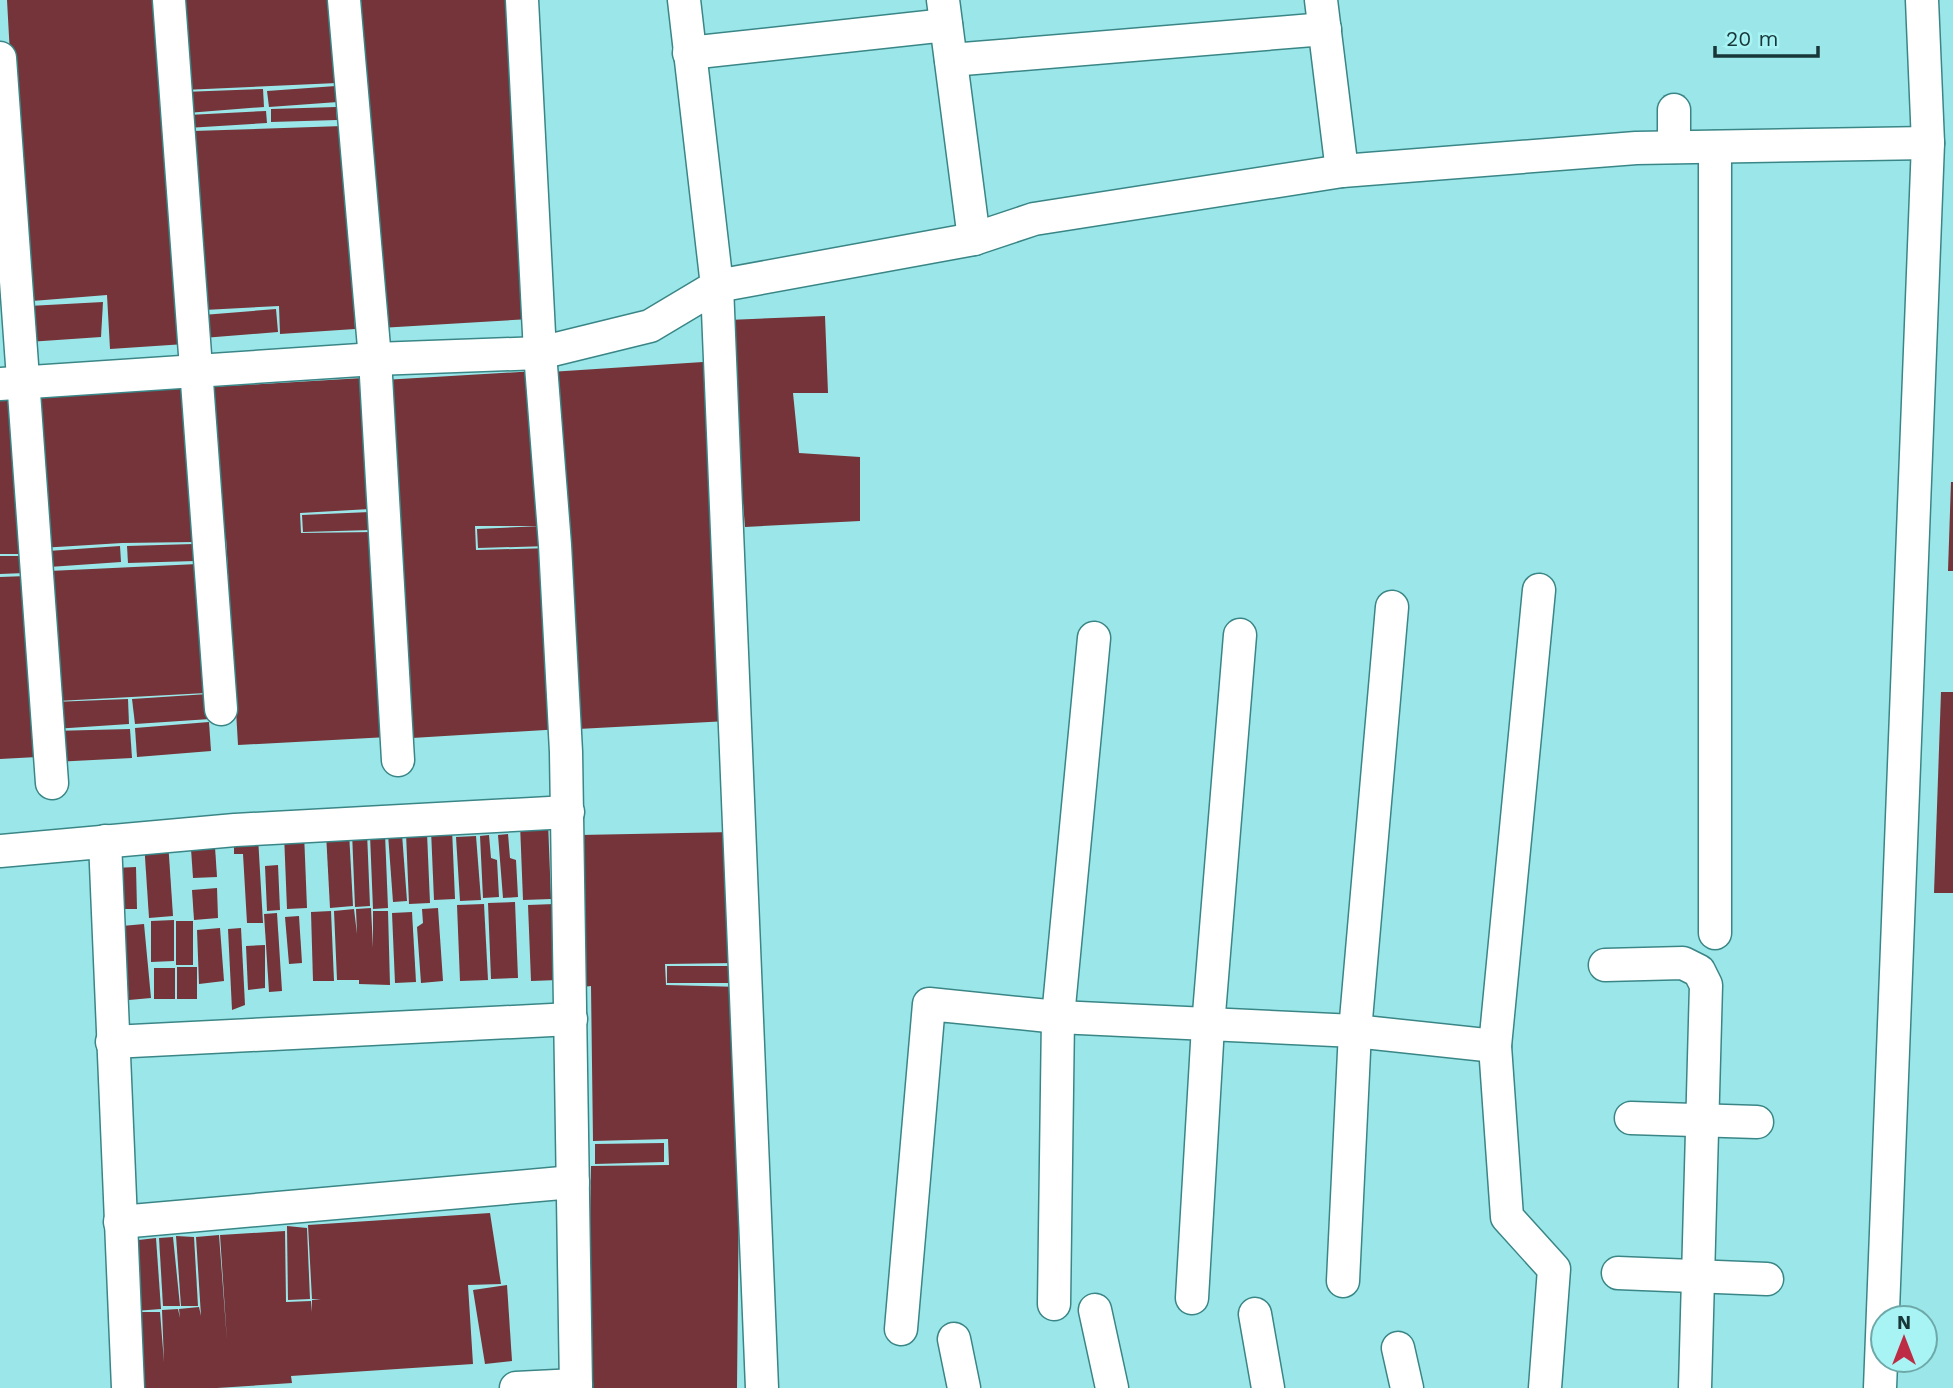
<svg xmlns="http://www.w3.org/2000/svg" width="1953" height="1388" font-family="'Work Sans',sans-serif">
  <rect width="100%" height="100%" fill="#9be6e8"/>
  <!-- building -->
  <g fill="#753439">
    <polygon points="7,0 161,0 185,344 110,349 107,295 32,301 23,146 15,146"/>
    <polygon points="178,0 332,0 337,83 183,90"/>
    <polygon points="361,0 512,0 530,319 380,328"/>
    <polygon points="336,86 338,102 269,107 267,91"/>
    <polygon points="263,89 264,107 187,113 183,92"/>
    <polygon points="336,107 337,120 271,122 271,109"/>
    <polygon points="266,111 267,123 187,128 188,115"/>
    <polygon points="343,126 355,329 280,334 279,306 204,310 193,131"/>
    <polygon points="103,302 101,337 28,342 29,306"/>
    <polygon points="276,309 278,332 203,338 203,315"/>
    <polygon points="825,316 828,393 793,393 799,453 860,457 860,521 745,527 728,320"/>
    <polygon points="703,362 728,721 578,729 550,372"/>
    <polygon points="536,371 549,546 478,548 477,529 542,526 475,526 476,550 551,548 562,729 412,738 383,380"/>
    <polygon points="363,378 370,509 300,513 301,533 376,532 388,737 238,745 226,538 218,538 210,387"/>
    <polygon points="184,388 193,542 122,543 40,548 31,397"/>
    <polygon points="12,399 21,554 0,554 0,400"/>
    <polygon points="1951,482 1953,482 1953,571 1948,571"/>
    <polygon points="370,512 371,530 303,532 302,515"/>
    <polygon points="194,544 195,561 128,563 127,546"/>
    <polygon points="120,546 121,562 49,567 48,551"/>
    <polygon points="0,556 24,556 25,573 0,574"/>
    <polygon points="198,564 206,693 57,701 49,571"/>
    <polygon points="27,576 37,757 0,759 0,577"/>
    <polygon points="1941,692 1953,692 1953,893 1934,893"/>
    <polygon points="208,694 210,719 135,724 132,699"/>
    <polygon points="128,699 129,724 54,729 53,702"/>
    <polygon points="209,722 211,751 137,757 135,728"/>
    <polygon points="130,729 132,758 54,762 52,731"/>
    <polygon points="548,822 551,899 523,900 520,824"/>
    <polygon points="452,829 455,899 434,900 431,830"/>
    <polygon points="349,832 353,906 330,908 326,833"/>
    <polygon points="352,832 367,832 370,906 355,907"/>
    <polygon points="734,832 736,963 665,964 666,985 741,987 737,1388 587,1388 591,1166 669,1165 668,1139 593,1141 591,986 583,987 580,835"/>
    <polygon points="304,833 307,908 287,909 284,834"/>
    <polygon points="406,833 427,833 430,903 409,904"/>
    <polygon points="385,834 388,908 373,909 370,835"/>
    <polygon points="388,834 402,834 407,901 393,902"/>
    <polygon points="508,834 510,858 516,860 518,897 503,898 498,835"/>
    <polygon points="489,835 491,858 497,860 499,897 483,898 480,836"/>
    <polygon points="476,836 481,900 460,901 456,837"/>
    <polygon points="258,837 263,923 247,923 243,854 234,854 234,839"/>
    <polygon points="168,841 173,916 149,918 144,842"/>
    <polygon points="215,847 217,877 193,878 191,849"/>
    <polygon points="278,865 280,910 267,911 265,866"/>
    <polygon points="136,867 137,909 114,909 114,868"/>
    <polygon points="217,888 218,918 194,920 192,890"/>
    <polygon points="515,902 518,978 491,979 488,903"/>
    <polygon points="484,904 488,980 460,981 457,905"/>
    <polygon points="555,904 558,980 531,981 528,905"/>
    <polygon points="371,908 373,948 373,911 388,911 390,985 359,984 359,980 337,980 334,911 354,909 357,934 356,909"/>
    <polygon points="438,908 443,981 421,983 417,927 423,923 422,909"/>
    <polygon points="331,911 334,981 313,981 311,912"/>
    <polygon points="412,912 416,982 395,983 392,913"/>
    <polygon points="277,913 282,991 269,992 264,914"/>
    <polygon points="299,916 302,963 289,964 285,917"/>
    <polygon points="174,920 174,961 151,962 151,921"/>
    <rect x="176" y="921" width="17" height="44"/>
    <polygon points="144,924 151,998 129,1000 122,926"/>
    <polygon points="220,928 224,981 199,984 197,930"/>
    <polygon points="241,928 245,1005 232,1010 228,929"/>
    <polygon points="265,945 265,988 248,990 246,946"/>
    <rect x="667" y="966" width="67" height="17"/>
    <rect x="177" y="967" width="20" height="32"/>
    <rect x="154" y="968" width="21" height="31"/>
    <polygon points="664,1143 664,1162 595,1164 595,1144"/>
    <polygon points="490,1213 501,1284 468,1285 473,1364 291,1376 292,1383 217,1388 140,1388 135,1312 160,1312 164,1362 162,1310 178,1309 180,1318 179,1309 199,1307 201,1316 196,1237 219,1235 227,1341 220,1235 285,1231 286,1302 311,1301 312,1312 312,1300 321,1299 312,1299 308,1225"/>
    <polygon points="287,1226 307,1228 310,1299 288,1300"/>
    <polygon points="176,1236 194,1237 198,1306 181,1306"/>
    <polygon points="173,1237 180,1306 163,1306 159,1238"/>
    <polygon points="156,1238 161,1309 135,1311 130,1241"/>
    <polygon points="507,1285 512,1361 485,1364 473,1290"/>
  </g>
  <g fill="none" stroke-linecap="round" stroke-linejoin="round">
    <defs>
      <g id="minor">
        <polyline points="169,0 221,709"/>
        <polyline points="344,0 375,359 398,760"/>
        <polyline points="522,0 540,353 555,545 566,752 576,1388"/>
        <polyline points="684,0 717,286 762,1388"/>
        <polyline points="943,0 974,239"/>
        <polyline points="1321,0 1342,171"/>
        <polyline points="689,53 946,25"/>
        <polyline points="0,58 52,783"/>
        <polyline points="951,60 1325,29"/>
        <polyline points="1674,110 1674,147"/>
        <polyline points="1715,147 1715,933"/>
        <polyline points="0,384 375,359 540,353 650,326 717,286 974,239 1034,219 1342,171 1636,148 1928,143"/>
        <polyline points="1539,590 1495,1046 1507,1217 1554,1269 1545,1388"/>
        <polyline points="105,841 128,1388"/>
        <polyline points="0,851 235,830 568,812"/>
        <polyline points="1605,965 1683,963 1699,971 1706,985 1695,1388"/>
        <polyline points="112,1042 571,1019"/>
        <polyline points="1631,1118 1757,1122"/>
        <polyline points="120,1222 573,1182"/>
        <polyline points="1618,1273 1767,1279"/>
        <polyline points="1343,1281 1355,1031 1392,607"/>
        <polyline points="1192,1298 1208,1026 1240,635"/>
        <polyline points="1054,1304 1058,1017 1094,638"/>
        <polyline points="1095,1310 1112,1388"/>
        <polyline points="1255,1314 1268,1388"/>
        <polyline points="901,1329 929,1004 1058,1017 1355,1031 1495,1046"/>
        <polyline points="954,1339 964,1388"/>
        <polyline points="1398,1348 1407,1388"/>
        <polyline points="516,1388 576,1385"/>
        <polyline points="1880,1388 1928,143 1922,0"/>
      </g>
    </defs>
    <!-- minor casing -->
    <use href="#minor" stroke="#3a8687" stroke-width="35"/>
    <!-- minor -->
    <use href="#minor" stroke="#fff" stroke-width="32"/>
  </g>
  <!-- north arrow -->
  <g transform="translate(1904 1339)"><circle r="33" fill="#a8f4f5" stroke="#6ea8a9" stroke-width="2"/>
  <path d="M0-5L12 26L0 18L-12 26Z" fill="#bd2c44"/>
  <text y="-10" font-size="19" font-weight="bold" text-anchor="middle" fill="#173637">N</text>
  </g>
  <!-- scale -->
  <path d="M1715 46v10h103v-10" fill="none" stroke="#173637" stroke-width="3.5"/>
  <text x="1726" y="46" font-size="21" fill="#173637" stroke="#a8f4f5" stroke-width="5" paint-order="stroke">20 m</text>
</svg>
